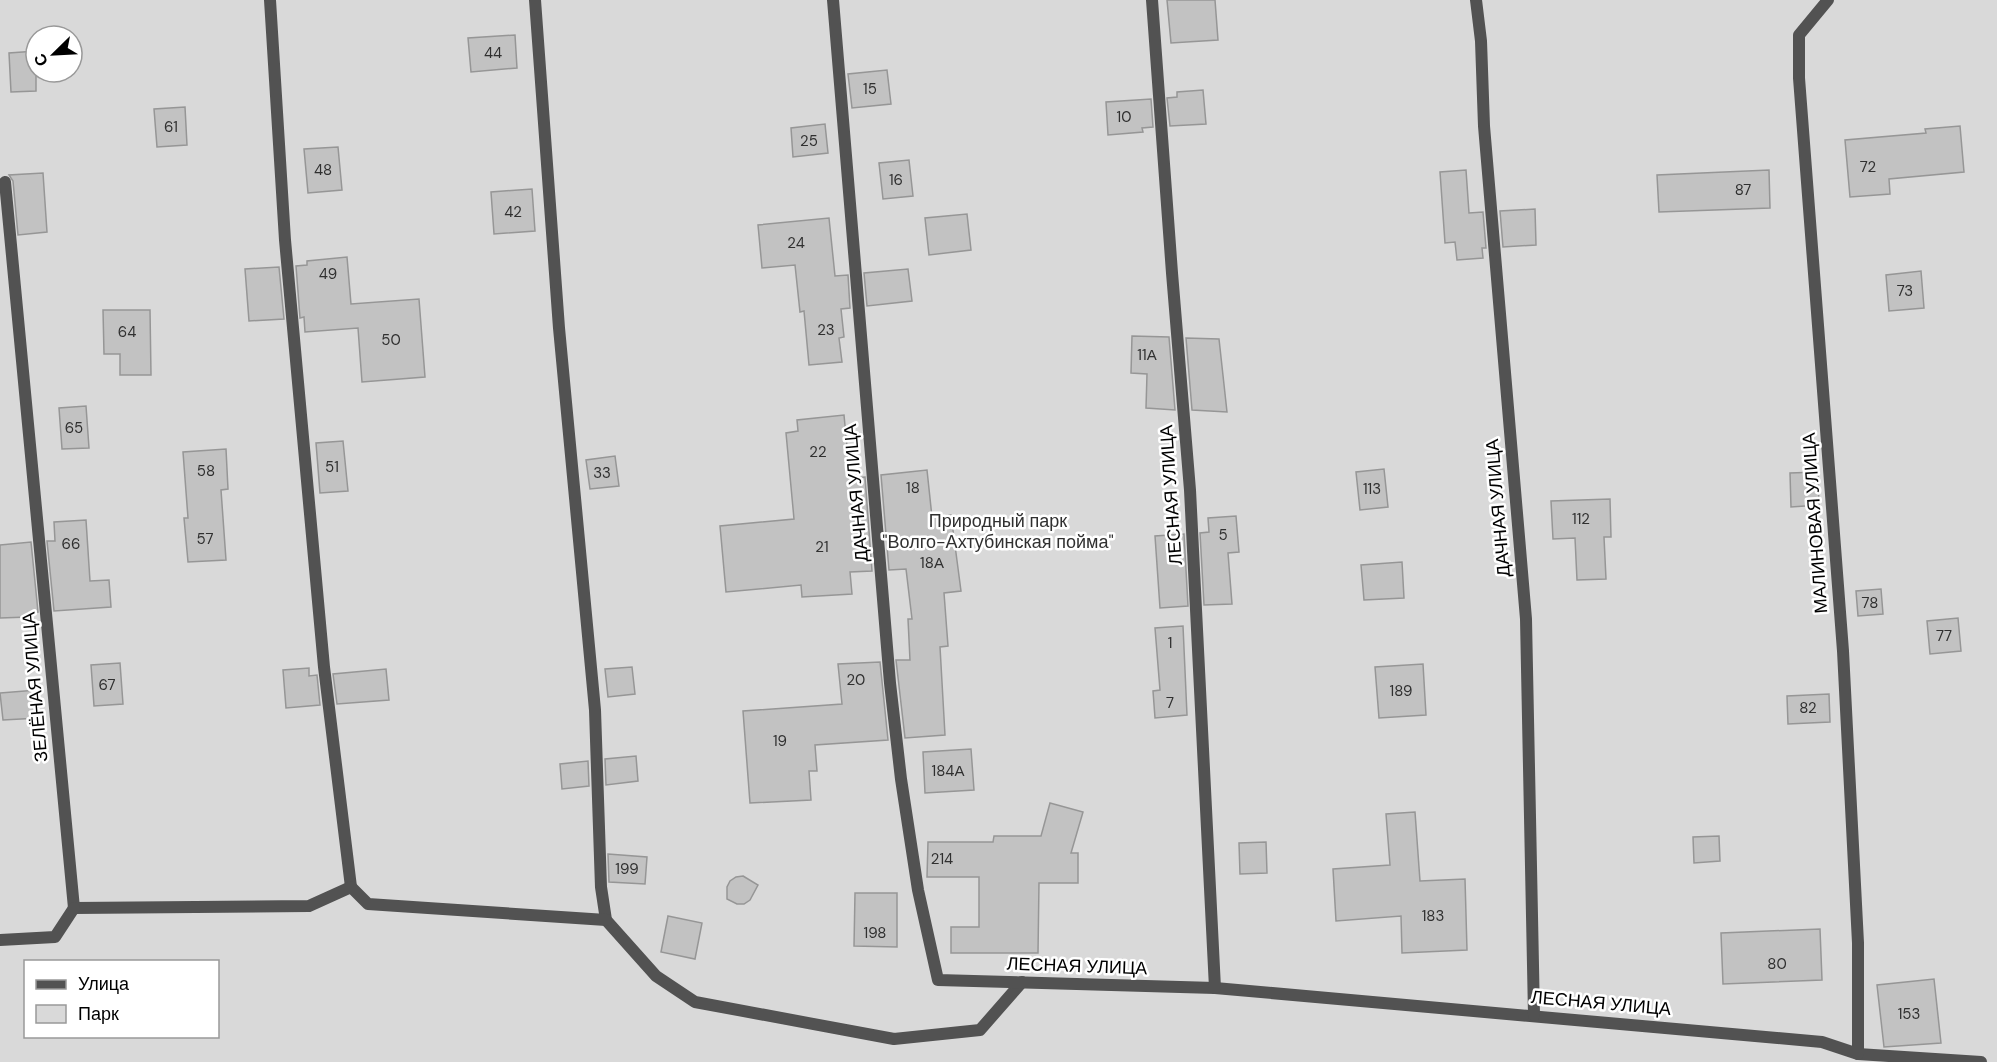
<svg xmlns="http://www.w3.org/2000/svg" width="1997" height="1062" font-family="'DM Sans',sans-serif">
  <rect width="100%" height="100%" fill="#fff"/>
  <!-- green -->
  <path fill="#d9d9d9" fill-rule="evenodd" d="M0,0H1997V1062H0ZM36,36H72V72H36ZM26,962H218V1036H26Z"/>
  <!-- building -->
  <g fill="#c2c2c2" stroke="#969696" stroke-width="1.5">
    <polygon points="1167,0 1215,0 1218,40 1171,43"/>
    <polygon points="515,35 517,68 471,72 468,38"/>
    <polygon points="36,51 36,91 11,92 9,53"/>
    <polygon points="887,70 891,104 852,108 848,74"/>
    <polygon points="1203,90 1206,124 1170,126 1167,98 1177,97 1177,92"/>
    <polygon points="1151,99 1153,127 1142,128 1143,132 1108,135 1106,102"/>
    <polygon points="185,107 187,145 157,147 154,109"/>
    <polygon points="825,124 828,153 793,157 791,128"/>
    <polygon points="1960,126 1964,172 1889,179 1890,194 1850,197 1845,140 1926,133 1925,129"/>
    <polygon points="338,147 342,190 308,193 304,149"/>
    <polygon points="909,160 913,196 883,199 879,163"/>
    <polygon points="1466,170 1469,213 1483,212 1486,248 1482,248 1483,258 1457,260 1455,242 1445,243 1440,172"/>
    <polygon points="1769,170 1770,208 1659,212 1657,175"/>
    <polygon points="43,173 47,232 18,235 13,181 9,175"/>
    <polygon points="532,189 535,231 494,234 491,192"/>
    <polygon points="1535,209 1536,245 1503,247 1500,211"/>
    <polygon points="967,214 971,250 929,255 925,218"/>
    <polygon points="829,218 835,276 848,275 850,308 841,309 844,337 839,338 842,362 809,365 804,311 800,312 795,265 762,268 758,225"/>
    <polygon points="347,257 351,304 419,299 425,377 362,382 358,328 305,332 304,317 300,318 296,266 307,265 307,261"/>
    <polygon points="279,267 284,319 249,321 245,269"/>
    <polygon points="908,269 912,301 867,306 864,273"/>
    <polygon points="1921,271 1924,308 1889,311 1886,275"/>
    <polygon points="103,310 150,310 151,375 120,375 120,354 104,354"/>
    <polygon points="1132,336 1169,337 1175,410 1146,408 1147,374 1131,373"/>
    <polygon points="1186,338 1219,339 1227,412 1192,410"/>
    <polygon points="86,406 89,448 62,449 59,408"/>
    <polygon points="844,415 850,478 865,477 872,571 850,572 852,594 802,597 801,585 726,592 720,526 794,519 786,433 798,431 797,420"/>
    <polygon points="343,441 348,491 320,493 316,443"/>
    <polygon points="226,449 228,489 221,490 226,560 188,562 184,518 188,518 183,452"/>
    <polygon points="615,456 619,486 590,489 586,460"/>
    <polygon points="1384,469 1388,507 1360,510 1356,472"/>
    <polygon points="927,470 932,517 951,515 961,591 944,593 948,646 940,647 945,735 905,738 896,660 910,660 908,619 912,619 906,569 889,570 881,475"/>
    <polygon points="1818,472 1819,505 1791,507 1790,473"/>
    <polygon points="1610,499 1611,537 1604,537 1606,579 1577,580 1575,538 1553,539 1551,501"/>
    <polygon points="1236,516 1239,552 1228,553 1232,604 1204,605 1200,533 1209,532 1208,518"/>
    <polygon points="86,520 90,581 109,580 111,607 54,611 47,541 55,541 54,522"/>
    <polygon points="1184,534 1188,606 1160,608 1155,536"/>
    <polygon points="31,542 38,612 28,613 28,617 0,618 0,545"/>
    <polygon points="1402,562 1404,598 1364,600 1361,565"/>
    <polygon points="1881,589 1883,614 1858,616 1856,591"/>
    <polygon points="1958,618 1961,651 1930,654 1927,621"/>
    <polygon points="1183,626 1187,715 1155,718 1153,691 1160,690 1155,628"/>
    <polygon points="880,662 888,740 815,745 817,771 809,771 811,800 750,803 743,711 842,704 838,664"/>
    <polygon points="120,663 123,704 94,706 91,665"/>
    <polygon points="1423,664 1426,715 1379,718 1375,667"/>
    <polygon points="632,667 635,694 608,697 605,669"/>
    <polygon points="309,668 309,676 317,675 320,705 286,708 283,670"/>
    <polygon points="386,669 389,700 337,704 333,674"/>
    <polygon points="37,690 39,718 3,720 0,693"/>
    <polygon points="1829,694 1830,722 1788,724 1787,696"/>
    <polygon points="971,749 974,790 925,793 923,752"/>
    <polygon points="636,756 638,781 606,785 605,759"/>
    <polygon points="588,761 589,786 562,789 560,764"/>
    <polygon points="1050,803 1083,812 1071,853 1078,853 1078,883 1039,883 1038,953 951,953 951,927 979,927 979,877 927,877 928,842 993,842 994,836 1041,836"/>
    <polygon points="1415,812 1420,881 1465,879 1467,950 1402,953 1401,916 1336,921 1333,869 1390,865 1386,814"/>
    <polygon points="1719,836 1720,861 1694,863 1693,837"/>
    <polygon points="1266,842 1267,873 1240,874 1239,843"/>
    <polygon points="608,854 647,857 645,884 609,882"/>
    <polygon points="743,876 758,885 750,900 744,904 737,904 727,899 727,887 730,881 736,877"/>
    <polygon points="855,893 897,893 897,947 854,946"/>
    <polygon points="668,916 702,923 695,959 661,952"/>
    <polygon points="1820,929 1822,980 1723,984 1721,933"/>
    <polygon points="1934,979 1941,1043 1884,1047 1877,985"/>
  </g>
  <g fill="none" stroke-linecap="round" stroke-linejoin="round">
    <!-- service -->
    <polyline stroke="#525252" stroke-width="12" points="270,0 285,240 324,667 351,887"/>
    <!-- minor -->
    <g stroke="#525252" stroke-width="12">
      <polyline points="535,0 559,328 595,710 601,887 606,920 656,976 695,1002 894,1039 980,1030 1022,982"/>
      <polyline points="833,0 890,683 901,779 918,890 938,980 1215,988 1822,1042 1858,1054 1981,1062"/>
      <polyline points="1152,0 1172,273 1190,490 1215,988"/>
      <polyline points="1476,0 1481,41 1484,126 1526,619 1534,1015"/>
      <polyline points="1828,0 1799,35 1799,78 1843,651 1858,943 1858,1054"/>
      <polyline points="5,182 74,908 309,906 351,887 368,904 606,920"/>
      <polyline points="0,940 55,937 74,908"/>
    </g>
  </g>
  <g text-anchor="middle" stroke-width="5" stroke-linejoin="round" paint-order="stroke">
    <!-- number labels -->
    <g font-size="15" fill="#303030">
      <text x="493" y="58">44</text>
      <text x="870" y="94">15</text>
      <text x="1124" y="122">10</text>
      <text x="171" y="132">61</text>
      <text x="809" y="146">25</text>
      <text x="1868" y="172">72</text>
      <text x="323" y="175">48</text>
      <text x="896" y="185">16</text>
      <text x="1743" y="195">87</text>
      <text x="513" y="217">42</text>
      <text x="796" y="248">24</text>
      <text x="328" y="279">49</text>
      <text x="1905" y="296">73</text>
      <text x="826" y="335">23</text>
      <text x="127" y="337">64</text>
      <text x="391" y="345">50</text>
      <text x="1147" y="360">11А</text>
      <text x="74" y="433">65</text>
      <text x="818" y="457">22</text>
      <text x="332" y="472">51</text>
      <text x="206" y="476">58</text>
      <text x="602" y="478">33</text>
      <text x="913" y="493">18</text>
      <text x="1372" y="494">113</text>
      <text x="1581" y="524">112</text>
      <text x="1223" y="540">5</text>
      <text x="205" y="544">57</text>
      <text x="71" y="549">66</text>
      <text x="822" y="552">21</text>
      <text x="932" y="568">18А</text>
      <text x="1870" y="608">78</text>
      <text x="1944" y="641">77</text>
      <text x="1170" y="648">1</text>
      <text x="856" y="685">20</text>
      <text x="107" y="690">67</text>
      <text x="1401" y="696">189</text>
      <text x="1170" y="708">7</text>
      <text x="1808" y="713">82</text>
      <text x="780" y="746">19</text>
      <text x="948" y="776">184А</text>
      <text x="942" y="864">214</text>
      <text x="627" y="874">199</text>
      <text x="1433" y="921">183</text>
      <text x="875" y="938">198</text>
      <text x="1777" y="969">80</text>
      <text x="1909" y="1019">153</text>
    </g>
    <!-- street labels -->
    <g font-size="18" fill="#000" stroke="#fff">
      <text transform="translate(856 493) rotate(-95)" y="6">ДАЧНАЯ УЛИЦА</text>
      <text transform="translate(1171 495) rotate(-94)" y="6">ЛЕСНАЯ УЛИЦА</text>
      <text transform="translate(1498 508) rotate(-95)" y="6">ДАЧНАЯ УЛИЦА</text>
      <text transform="translate(1815 523) rotate(-94)" y="6">МАЛИНОВАЯ УЛИЦА</text>
      <text transform="translate(35 687) rotate(-95)" y="6">ЗЕЛЁНАЯ УЛИЦА</text>
      <text transform="translate(1077 966) rotate(2)" y="6">ЛЕСНАЯ УЛИЦА</text>
      <text transform="translate(1601 1003) rotate(5)" y="6">ЛЕСНАЯ УЛИЦА</text>
    </g>
    <!-- park labels -->
    <g font-size="18" fill="#303030" stroke="#fff">
      <text x="998" y="527">Природный парк<tspan x="998" dy="21">"Волго-Ахтубинская пойма"</tspan></text>
    </g>
  </g>
  <!-- legend -->
  <rect x="24" y="960" width="195" height="78" fill="#ffffff" stroke="#999999" stroke-width="1.5"/>
  <rect x="36" y="980" width="30" height="9" fill="#525252" stroke="#999999" stroke-width="1.5"/>
  <text x="78" y="990" font-size="18" fill="#000000">Улица</text>
  <rect x="36" y="1005" width="30" height="18" fill="#d9d9d9" stroke="#999999" stroke-width="1.5"/>
  <text x="78" y="1020" font-size="18" fill="#000000">Парк</text>
  <!-- north arrow -->
  <g transform="translate(54 54) rotate(246)"><circle r="28" fill="#ffffff" stroke="#999999" stroke-width="1.5"/>
  <path d="M0-4.5L10 22L0 15L-10 22Z" fill="#000000"/>
  <text y="-9" font-size="16" font-weight="bold" text-anchor="middle" fill="#000000">С</text>
  </g>
</svg>
